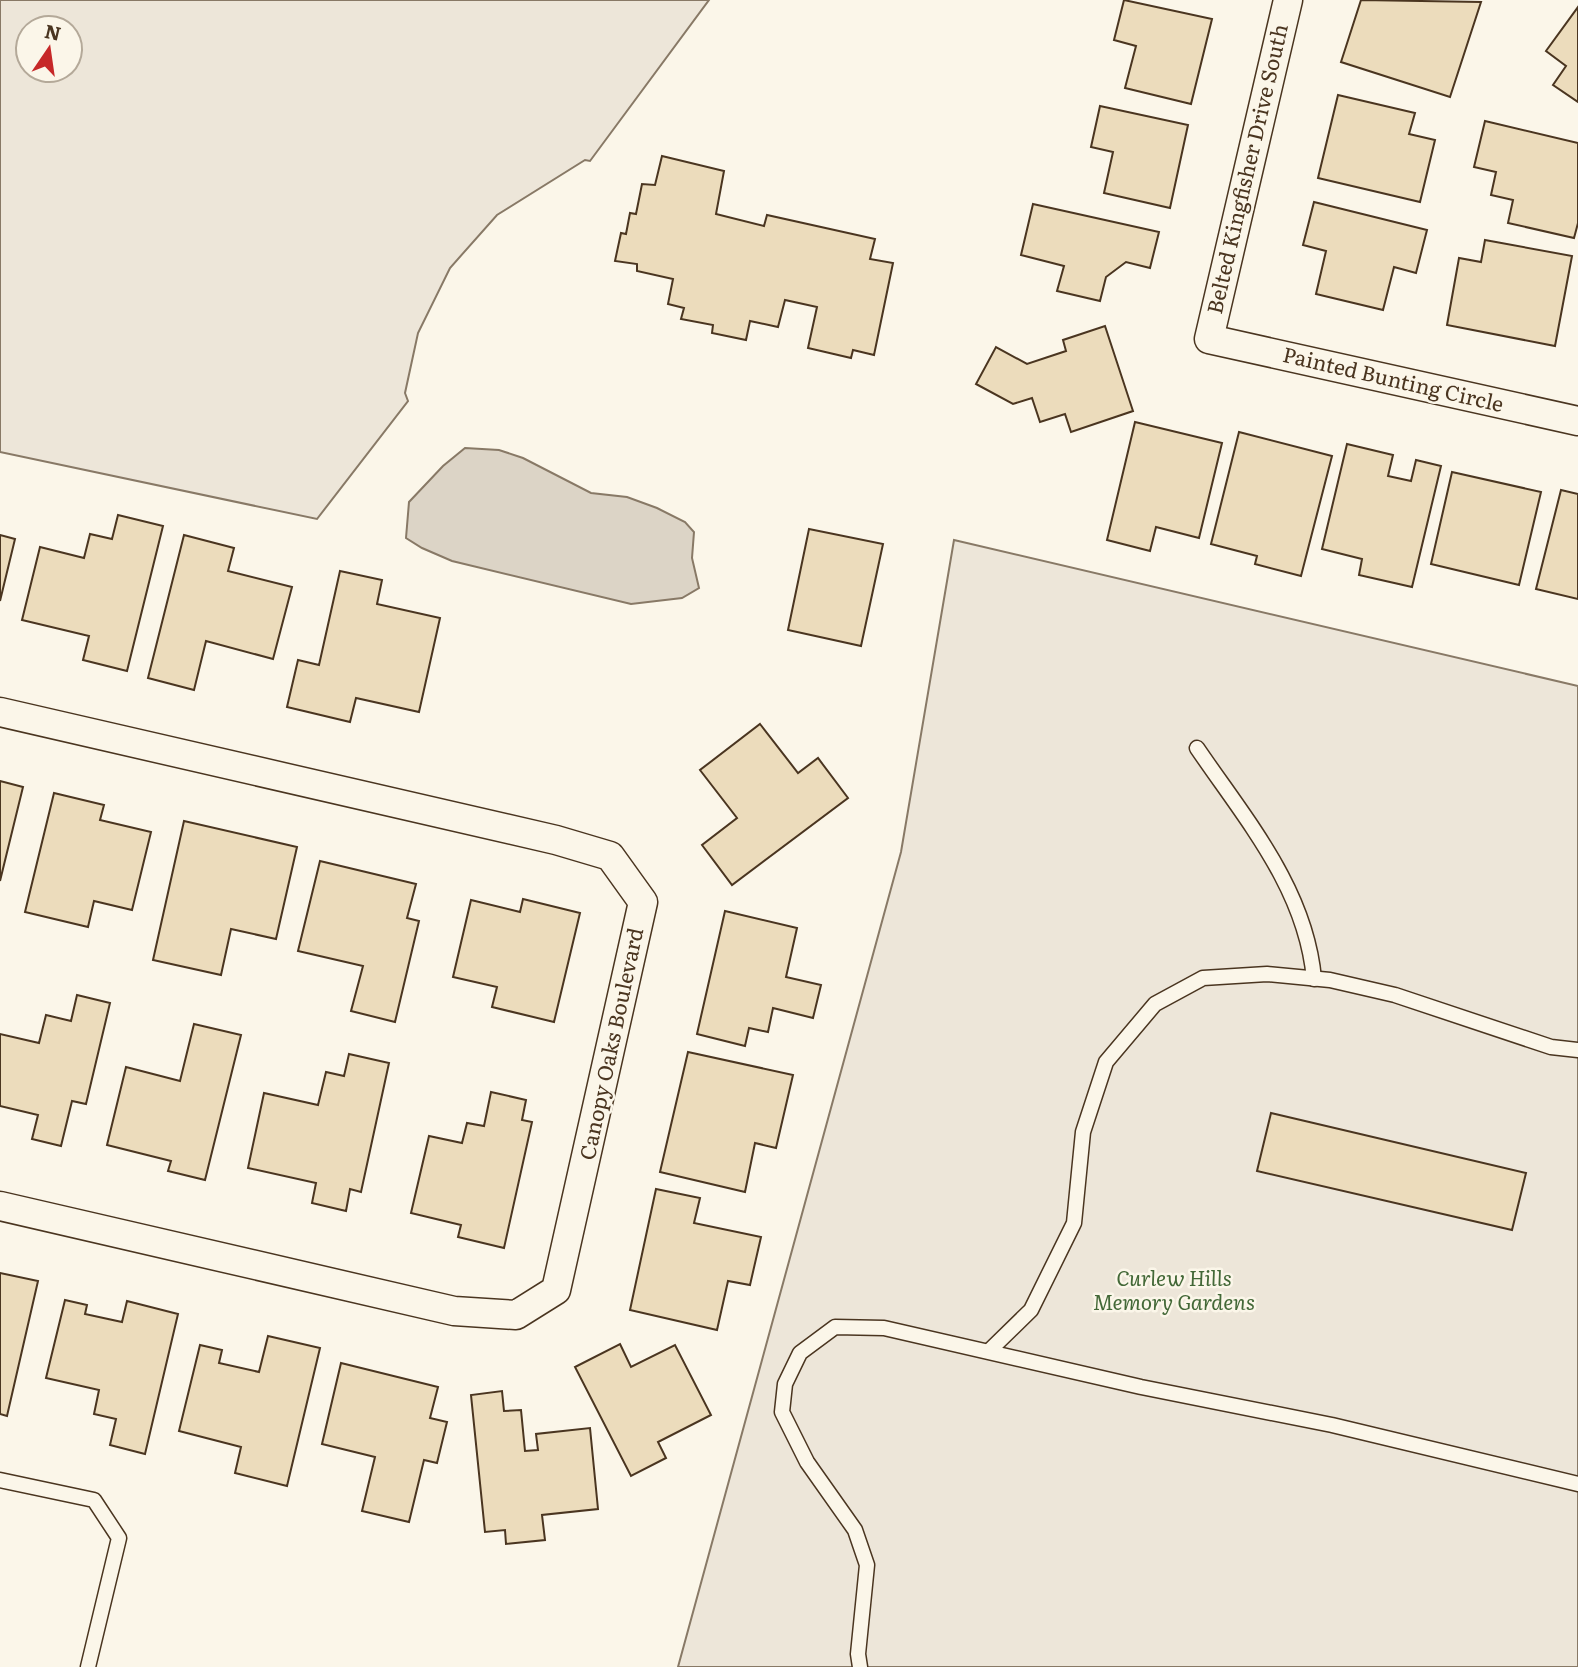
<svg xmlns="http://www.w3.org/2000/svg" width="1578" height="1667" font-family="Literata,serif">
  <rect width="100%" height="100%" fill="#fbf6e9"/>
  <!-- green -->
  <g fill="#ede6d9" stroke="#887966" stroke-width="2" fill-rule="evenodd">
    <path d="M0,0H709L590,161L585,160L497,215L450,268L418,333L405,393L408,401L317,519L0,452ZM70,28V70H28V28Z"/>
    <polygon points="954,540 1578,686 1578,1667 678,1667 901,852"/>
  </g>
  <!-- water -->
  <polygon fill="#dcd4c6" stroke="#887966" stroke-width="2" points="465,448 499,450 523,458 591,493 627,497 657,508 685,522 694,532 692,558 699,588 682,598 631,604 452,561 422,548 406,538 409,502 443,466"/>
  <!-- building -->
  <g fill="#ecdcbc" stroke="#4a3520" stroke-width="2">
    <polygon points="1124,0 1212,19 1191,104 1125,88 1136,46 1114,40"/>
    <polygon points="1361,0 1481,2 1450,97 1341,62"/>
    <polygon points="1578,7 1578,102 1553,85 1566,66 1546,51"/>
    <polygon points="1338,95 1415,113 1409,134 1435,140 1420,202 1318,178"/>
    <polygon points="1100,106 1188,125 1170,208 1104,193 1113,152 1091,147"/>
    <polygon points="1485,121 1578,143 1578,223 1574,238 1508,223 1513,200 1491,195 1496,172 1474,167"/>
    <polygon points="662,156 724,171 716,214 764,226 767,215 875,239 870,259 893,263 874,355 853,350 851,358 808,348 817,307 785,300 778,327 750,321 746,340 712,333 713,325 681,319 684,308 668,304 673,279 637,271 637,264 615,261 621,233 626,234 630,213 636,214 642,184 655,185"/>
    <polygon points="1314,202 1427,230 1416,273 1394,267 1383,310 1316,294 1326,251 1303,245"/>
    <polygon points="1033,204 1159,232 1150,268 1126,262 1106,277 1100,301 1057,291 1064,266 1021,255"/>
    <polygon points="1485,240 1572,256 1555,346 1447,325 1459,258 1481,262"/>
    <polygon points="1105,326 1133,411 1071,432 1065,414 1040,422 1032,398 1013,404 976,384 996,347 1027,364 1066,351 1063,340"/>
    <polygon points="1135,422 1222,443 1199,538 1156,527 1150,551 1107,540"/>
    <polygon points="1239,432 1332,456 1301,576 1255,564 1257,556 1211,544"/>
    <polygon points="1347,444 1393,455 1388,476 1411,481 1416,460 1441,466 1412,587 1359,575 1362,559 1322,549"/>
    <polygon points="1452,472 1541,492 1519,585 1431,564"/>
    <polygon points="1561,490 1578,494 1578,599 1536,589"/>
    <polygon points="118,515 163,526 127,671 83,660 89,636 22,620 40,547 84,558 90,534 112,539"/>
    <polygon points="809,529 883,544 861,646 788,630"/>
    <polygon points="0,535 15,539 0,601"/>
    <polygon points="184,535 234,548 228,571 292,587 273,659 206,641 194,690 148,678"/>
    <polygon points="340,571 382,580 377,604 440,618 419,712 356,698 350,722 287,707 298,660 319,665"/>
    <polygon points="760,724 798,773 818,758 848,798 732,885 702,845 737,818 700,770"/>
    <polygon points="0,781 23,787 0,881"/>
    <polygon points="54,793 104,805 100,820 151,832 132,910 94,901 88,927 25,912"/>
    <polygon points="184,821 297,847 276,939 231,929 221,975 153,960"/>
    <polygon points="320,861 416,884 407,918 419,921 395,1022 351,1011 363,966 298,951"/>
    <polygon points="523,899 580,913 554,1022 492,1007 497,987 453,977 471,900 520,912"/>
    <polygon points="725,911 797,928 786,977 821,985 813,1018 773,1008 768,1032 749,1028 745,1046 697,1034"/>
    <polygon points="77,995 110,1003 86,1104 72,1101 61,1146 32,1139 38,1115 0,1106 0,1034 39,1043 46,1015 71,1021"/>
    <polygon points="194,1024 241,1035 205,1180 168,1171 171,1161 107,1145 126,1067 180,1081"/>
    <polygon points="688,1052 793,1075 776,1148 755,1143 745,1192 660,1172"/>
    <polygon points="349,1054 389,1063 361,1192 350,1189 346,1211 312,1203 316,1183 248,1168 264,1093 318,1105 326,1072 344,1076"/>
    <polygon points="491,1092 526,1100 522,1120 532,1122 504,1248 458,1237 461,1225 411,1213 429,1136 462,1143 467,1123 484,1126"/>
    <polygon points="1271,1113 1526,1173 1512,1230 1257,1171"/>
    <polygon points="656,1189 700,1198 694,1223 761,1237 750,1285 728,1281 717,1330 630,1310"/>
    <polygon points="0,1273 38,1281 7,1416 0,1414"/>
    <polygon points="65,1300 87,1305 85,1314 122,1322 127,1301 178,1314 145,1454 110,1445 116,1419 94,1414 99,1390 46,1378"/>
    <polygon points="268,1336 320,1348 287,1486 235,1473 241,1447 179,1431 200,1345 222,1350 219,1363 259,1372"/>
    <polygon points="620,1344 631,1367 675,1345 711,1415 658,1442 666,1458 631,1476 575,1367"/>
    <polygon points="341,1363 438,1387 430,1418 447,1422 437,1463 424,1460 409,1522 362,1511 375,1457 322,1444"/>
    <polygon points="502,1391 504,1411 521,1410 525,1451 538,1450 536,1434 590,1428 598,1509 542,1515 545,1540 506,1544 505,1530 485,1532 471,1395"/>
  </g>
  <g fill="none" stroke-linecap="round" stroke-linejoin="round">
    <defs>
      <g id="service">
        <path d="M1197,748C1246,820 1306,889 1314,979"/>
        <polyline points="989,1351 1031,1310 1074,1223 1083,1132 1106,1062 1155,1004 1203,978 1267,974 1330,980 1395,995 1551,1047 1578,1050"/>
        <polyline points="0,1480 94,1500 119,1538 88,1667"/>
        <polyline points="860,1667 858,1654 867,1565 855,1530 807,1462 782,1412 785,1384 800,1353 835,1327 884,1328 1141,1387 1332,1425 1578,1484"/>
      </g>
      <g id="minor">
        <polyline points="1288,0 1209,339 1578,421"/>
        <polyline points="0,712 556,840 610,856 643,902 556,1290 516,1315 454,1311 0,1206"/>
      </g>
    </defs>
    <!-- service casing -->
    <use href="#service" stroke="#4a3520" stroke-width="17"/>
    <!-- minor casing -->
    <use href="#minor" stroke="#4a3520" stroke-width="31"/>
    <!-- service -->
    <use href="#service" stroke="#fbf6e9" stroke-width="14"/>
    <!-- minor -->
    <use href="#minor" stroke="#fbf6e9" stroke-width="28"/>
  </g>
  <g text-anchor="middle" stroke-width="5" stroke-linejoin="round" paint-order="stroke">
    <!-- street labels -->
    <g font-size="21" fill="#4a3520" stroke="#fbf6e9">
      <text transform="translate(1248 169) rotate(-77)" y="7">Belted Kingfisher Drive South</text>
      <text transform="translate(1393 380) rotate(13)" y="7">Painted Bunting Circle</text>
      <text transform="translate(612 1044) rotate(-78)" y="7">Canopy Oaks Boulevard</text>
    </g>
    <!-- park labels -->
    <g font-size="21" font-style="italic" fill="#436837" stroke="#fbf6e9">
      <text x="1174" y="1286">Curlew Hills<tspan x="1174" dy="24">Memory Gardens</tspan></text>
    </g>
  </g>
  <!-- north arrow -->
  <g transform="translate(49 49) rotate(13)"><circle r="33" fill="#fbf6e9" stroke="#b4a999" stroke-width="2"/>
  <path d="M0-5L12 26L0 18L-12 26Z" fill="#c62828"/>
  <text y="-10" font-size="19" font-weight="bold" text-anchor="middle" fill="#4a3520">N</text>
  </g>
</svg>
